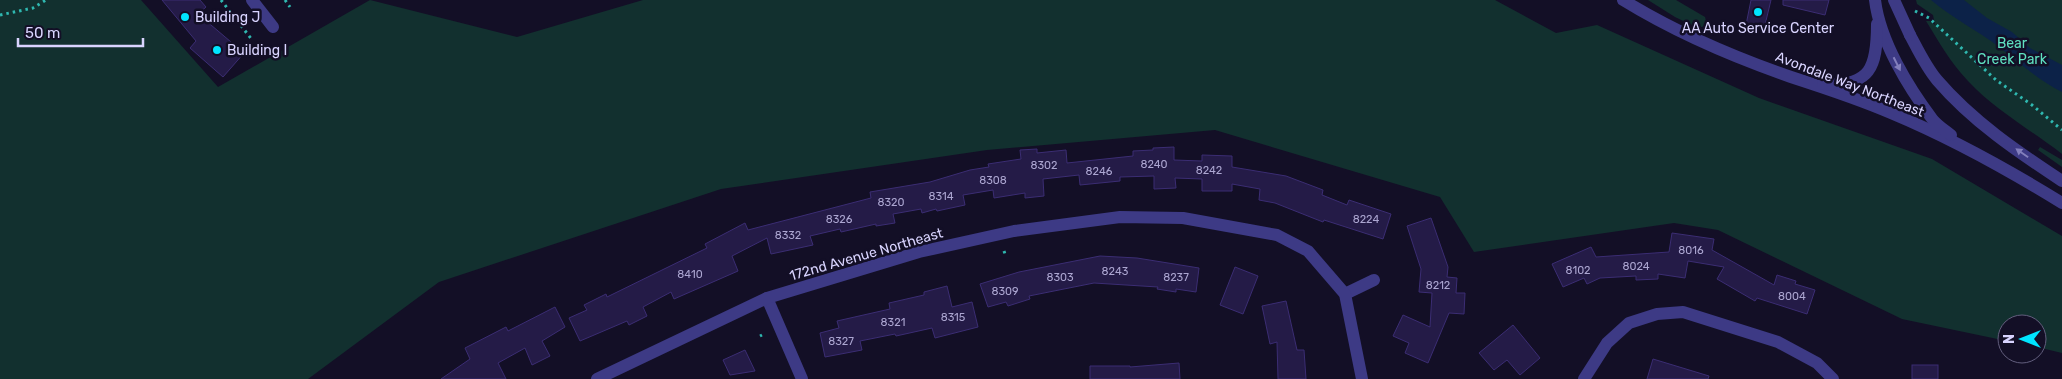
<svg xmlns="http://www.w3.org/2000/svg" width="2062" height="379" font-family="Rubik,sans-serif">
  <rect width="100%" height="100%" fill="#130f26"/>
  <!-- green -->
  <g fill="#12302f">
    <polygon points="0,0 141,0 218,87 370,0 517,37 643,0 1495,0 1556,33 1597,25 1759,98 1932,159 2062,236 2062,353 2037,347 2037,324 2007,324 2007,341 1902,319 1718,230 1674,223 1474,252 1440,197 1215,130 987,150 721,189 439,282 308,379 0,379"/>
    <polygon points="1648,0 1676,0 1705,17 1706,21 1705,26 1698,28 1675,17"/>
    <path d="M1916,0H2062V154C2031,130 1995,110 1968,81C1950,62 1939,42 1926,21H1930L1935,25L1933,15L1917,4Z"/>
    <polygon points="2040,147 2062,160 2062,167 2038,150"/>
  </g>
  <!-- water -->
  <path fill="#0c2248" d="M1931,0H1964L1987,18L2012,32L2030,48L2062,65V92C2038,80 2020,63 1999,47C1977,30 1952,18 1931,0Z"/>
  <!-- building -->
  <g fill="#241b47" stroke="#3b2d73">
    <polygon points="162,0 200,0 206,7 198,14 244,53 223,77 190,48 196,41"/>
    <polygon points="1751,0 1771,0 1764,29 1746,25"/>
    <polygon points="1783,0 1829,0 1825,15 1783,5"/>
    <polygon points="1174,147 1174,160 1202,161 1202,155 1232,156 1232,167 1286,176 1323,190 1322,195 1347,205 1349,200 1391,214 1383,239 1324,220 1323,222 1275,203 1259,200 1260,189 1232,184 1232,191 1202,191 1202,179 1175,178 1176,188 1154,189 1154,176 1120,177 1120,181 1080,185 1079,175 1043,179 1044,196 1025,198 1025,193 994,198 993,190 963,195 965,205 937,211 936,209 922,213 921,209 893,214 895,223 876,226 876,224 841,232 840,229 810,236 813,245 771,254 767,238 732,256 738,271 674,299 671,292 643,307 647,316 629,325 627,321 580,341 569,318 587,310 584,305 606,294 607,297 707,248 705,244 745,223 748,230 871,198 870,192 930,182 970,170 989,167 988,164 1021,159 1020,150 1037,149 1037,153 1066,150 1067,163 1133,156 1133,151 1153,150 1153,148"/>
    <polygon points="1431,218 1448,267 1447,277 1457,278 1456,293 1465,293 1464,314 1449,313 1428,363 1405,353 1409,343 1393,336 1403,315 1430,327 1432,293 1419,292 1421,269 1407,226"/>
    <polygon points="1672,233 1714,239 1712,250 1774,285 1777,275 1796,281 1795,284 1815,290 1807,314 1757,298 1755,301 1717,279 1724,267 1688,261 1685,278 1658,274 1658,279 1636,280 1636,276 1600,278 1587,284 1584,278 1563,287 1552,264 1591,247 1596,257 1669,252"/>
    <polygon points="1100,256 1137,258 1199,268 1196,292 1176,289 1176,292 1157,289 1158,287 1094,283 1029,296 1030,299 1008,306 1006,302 988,307 980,284 1019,272"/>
    <polygon points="1235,267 1258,276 1243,314 1220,305"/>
    <polygon points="947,286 952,307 972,302 978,327 935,338 932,328 896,336 895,334 860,341 862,350 825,357 820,333 839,328 837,321 890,309 889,303 924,295 924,292"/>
    <polygon points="1286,301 1297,350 1304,350 1306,379 1278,379 1277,342 1270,344 1262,306"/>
    <polygon points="555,307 565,327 542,341 550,356 532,365 525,348 498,363 506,379 441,379 470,359 465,348 506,327 508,331"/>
    <polygon points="1513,325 1540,358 1520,375 1507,360 1494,370 1479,353"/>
    <polygon points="745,350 755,371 730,375 723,360"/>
    <polygon points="1653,359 1709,376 1708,379 1647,379"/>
    <polygon points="1179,363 1180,379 1090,379 1090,366 1130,366 1130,367"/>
    <rect x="1912" y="365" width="26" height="14"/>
  </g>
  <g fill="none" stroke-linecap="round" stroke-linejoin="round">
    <!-- path -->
    <g stroke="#2fb8b0" stroke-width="3" stroke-dasharray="2.5 4" stroke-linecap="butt">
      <polyline points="221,0 253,41"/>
      <polyline points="285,0 290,7"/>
      <polyline points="1915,11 1929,18 1996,80 2032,105 2062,130"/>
      <polyline points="0,15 33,8 46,0"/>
      <polyline points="1004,251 1005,254"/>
      <polyline points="760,336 762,335"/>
    </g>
    <!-- minor -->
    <g stroke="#3d3a85" stroke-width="12">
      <polyline points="252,0 273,27"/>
      <path d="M1623,0C1675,32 1733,57 1791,77C1825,88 1859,99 1891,113C1951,138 2007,169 2062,203"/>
      <path d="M1875,0C1880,41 1908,87 1933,120C1938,126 1945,130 1951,135"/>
      <path d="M1910,35C1918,50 1926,67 1937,80C1972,121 2018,152 2062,181"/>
      <path d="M1823,84C1871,87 1877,67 1877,24"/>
      <polyline points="1345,294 1374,280"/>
      <polyline points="767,298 802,379"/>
      <polyline points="597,379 767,298 919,252 1014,231 1120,217 1183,218 1277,235 1308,251 1345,294 1362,379"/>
      <polyline points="1584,379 1607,343 1629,323 1657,314 1683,312 1778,342 1817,363 1833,379"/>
    </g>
    <!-- minor-bridge -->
    <polyline stroke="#3d3a85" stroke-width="12" points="1894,0 1910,35"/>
  </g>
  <!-- one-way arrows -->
  <defs><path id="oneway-solid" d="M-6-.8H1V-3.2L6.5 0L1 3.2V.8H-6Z" transform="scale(1.25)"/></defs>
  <g fill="#837fbc">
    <use href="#oneway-solid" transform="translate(1897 64) rotate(63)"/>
    <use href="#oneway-solid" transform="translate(2022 153) rotate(-145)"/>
  </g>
  <!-- markers -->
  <g fill="#00e5ff" stroke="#130f26" stroke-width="2">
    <circle cx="1758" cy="12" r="5"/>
    <circle cx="185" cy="17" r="5"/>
    <circle cx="217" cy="50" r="5"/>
  </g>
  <g text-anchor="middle" stroke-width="5" stroke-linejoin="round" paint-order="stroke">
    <!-- number labels -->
    <g font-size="11" fill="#aca6d1">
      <text x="1154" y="168">8240</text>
      <text x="1044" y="169">8302</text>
      <text x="1209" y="174">8242</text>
      <text x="1099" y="175">8246</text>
      <text x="993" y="184">8308</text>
      <text x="941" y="200">8314</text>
      <text x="891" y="206">8320</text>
      <text x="839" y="223">8326</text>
      <text x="1366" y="223">8224</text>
      <text x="788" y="239">8332</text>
      <text x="1691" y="254">8016</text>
      <text x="1636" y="270">8024</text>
      <text x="1578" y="274">8102</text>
      <text x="1115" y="275">8243</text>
      <text x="690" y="278">8410</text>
      <text x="1060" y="281">8303</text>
      <text x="1176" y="281">8237</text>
      <text x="1438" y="289">8212</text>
      <text x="1005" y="295">8309</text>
      <text x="1792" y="300">8004</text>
      <text x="953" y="321">8315</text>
      <text x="893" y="326">8321</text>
      <text x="841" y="345">8327</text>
    </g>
    <!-- poi labels -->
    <g font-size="14" fill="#d9d4ff" stroke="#130f26" text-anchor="start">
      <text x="195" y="22">Building J</text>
      <text x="1758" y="33" text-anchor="middle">AA Auto Service Center</text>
      <text x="227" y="55">Building I</text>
    </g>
    <!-- park labels -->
    <g font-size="14" fill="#5fe0c0" stroke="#130f26">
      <text x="2012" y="48">Bear<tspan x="2012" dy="16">Creek Park</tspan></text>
    </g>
    <!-- street labels -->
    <g font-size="14" fill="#d9d4ff" stroke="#130f26">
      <text transform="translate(1850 84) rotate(21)" y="5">Avondale Way Northeast</text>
      <text transform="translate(866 254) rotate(-16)" y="5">172nd Avenue Northeast</text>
    </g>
  </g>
  <!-- north arrow -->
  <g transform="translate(2022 339) rotate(270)"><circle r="24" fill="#130f26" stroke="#625e7d"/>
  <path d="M0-4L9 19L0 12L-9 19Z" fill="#00e5ff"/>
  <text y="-8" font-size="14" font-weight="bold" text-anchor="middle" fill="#d9d4ff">N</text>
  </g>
  <!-- scale -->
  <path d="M18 38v8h125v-8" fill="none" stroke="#d9d4ff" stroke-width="2.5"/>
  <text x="25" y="38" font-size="15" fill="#d9d4ff" stroke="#130f26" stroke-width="4" paint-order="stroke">50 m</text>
</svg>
